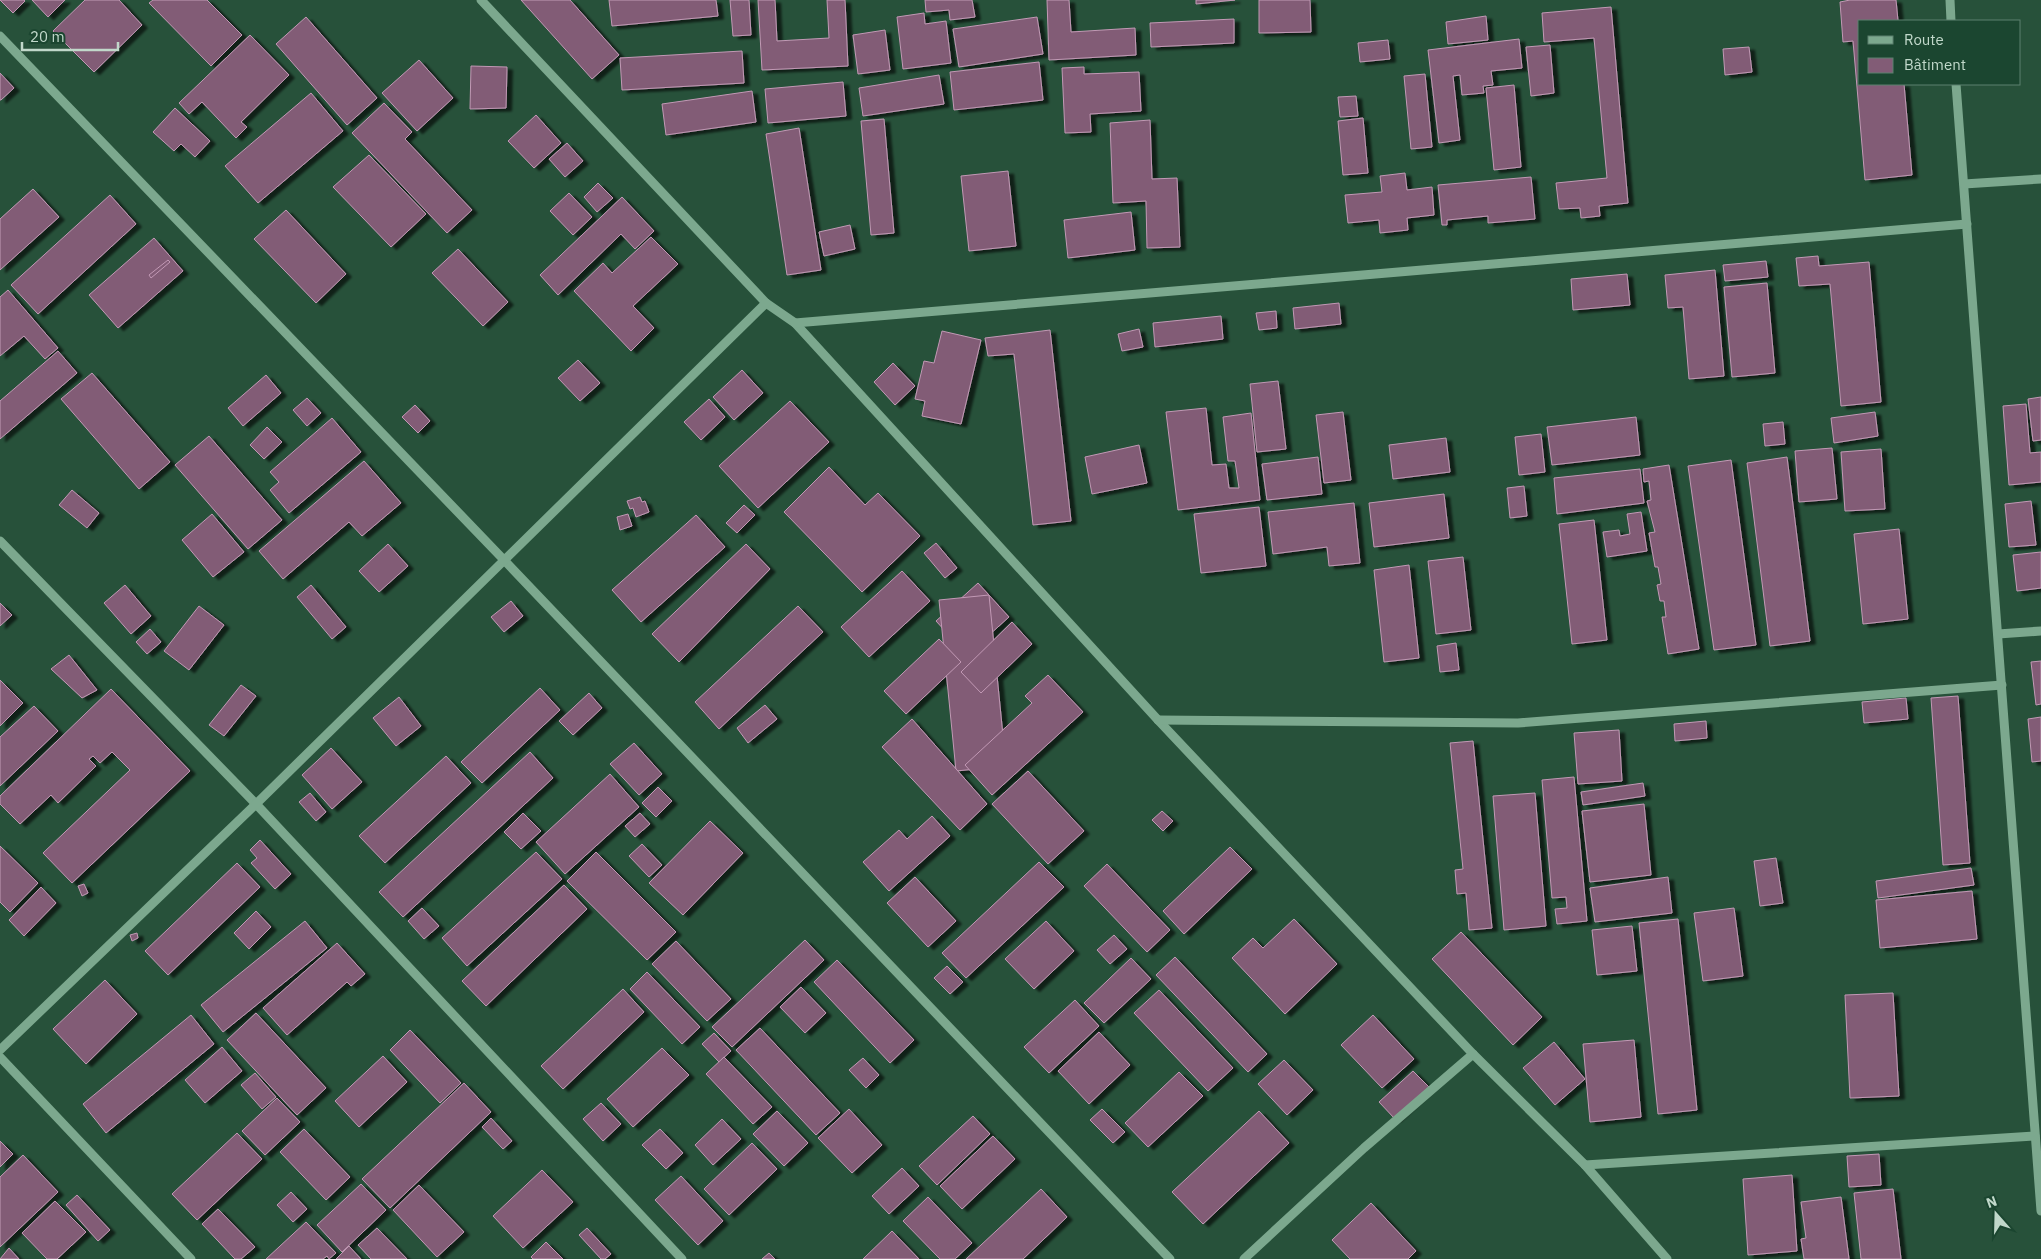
<svg xmlns="http://www.w3.org/2000/svg" width="2041" height="1259" font-family="'IBM Plex Sans',sans-serif">
  <defs>
    <filter id="shadow"><feDropShadow dx="5.5" dy="3" stdDeviation="1" flood-color="#0009"/></filter>
  </defs>
  <rect width="100%" height="100%" fill="#27513a"/>
  <!-- building -->
  <g fill="#825c76" stroke="#c299b5" filter="url(#shadow)">
    <polygon points="0,0 24,0 25,1 13,13"/>
    <polygon points="32,0 65,0 48,17"/>
    <polygon points="85,0 119,0 142,25 94,72 53,31"/>
    <polygon points="153,0 207,0 242,35 211,66 149,3"/>
    <polygon points="521,0 570,0 619,55 592,79"/>
    <polygon points="609,0 716,0 718,16 612,26"/>
    <polygon points="730,0 749,0 751,35 733,36"/>
    <polygon points="758,0 775,0 777,41 829,38 827,0 845,0 848,66 762,70"/>
    <polygon points="925,0 972,0 975,17 950,20 949,10 926,12"/>
    <polygon points="1047,0 1069,0 1071,32 1135,28 1136,55 1049,60"/>
    <polygon points="1196,0 1235,0 1196,4"/>
    <polygon points="1259,0 1310,0 1311,32 1259,33"/>
    <polygon points="1850,0 1896,0 1898,21 1860,21 1860,84 1904,84 1912,175 1865,180 1853,41 1843,42 1840,2"/>
    <polygon points="1611,7 1628,203 1599,206 1600,216 1581,218 1580,208 1559,209 1556,183 1607,178 1594,38 1544,42 1542,13"/>
    <polygon points="924,13 925,24 946,21 951,63 903,69 897,17"/>
    <polygon points="1486,16 1488,40 1448,44 1446,22"/>
    <polygon points="306,17 377,98 347,125 276,44"/>
    <polygon points="1037,17 1043,54 959,67 953,29"/>
    <polygon points="1234,19 1234,43 1151,47 1150,23"/>
    <polygon points="885,30 890,70 858,74 853,35"/>
    <polygon points="250,35 289,75 241,122 247,127 236,138 202,102 189,114 179,103"/>
    <polygon points="1519,39 1522,68 1491,71 1493,85 1483,86 1484,93 1462,95 1460,75 1453,76 1460,140 1439,143 1428,50"/>
    <polygon points="1388,40 1390,59 1360,62 1358,43"/>
    <polygon points="1550,45 1554,93 1531,96 1526,47"/>
    <polygon points="1749,47 1752,72 1725,75 1723,49"/>
    <polygon points="742,51 744,83 622,90 620,58"/>
    <polygon points="419,60 453,98 417,131 382,93"/>
    <polygon points="1039,62 1043,100 954,110 950,72"/>
    <polygon points="471,66 507,67 506,108 470,109"/>
    <polygon points="1084,67 1084,74 1139,72 1141,111 1090,114 1091,132 1065,133 1062,68"/>
    <polygon points="0,73 14,88 1,100 0,100"/>
    <polygon points="1425,74 1432,147 1411,149 1404,76"/>
    <polygon points="939,75 944,104 863,116 859,88"/>
    <polygon points="843,82 846,116 768,123 765,89"/>
    <polygon points="1514,85 1521,167 1494,170 1486,88"/>
    <polygon points="752,91 756,122 666,135 662,104"/>
    <polygon points="311,93 343,131 258,203 225,166"/>
    <polygon points="1356,96 1358,116 1340,117 1338,97"/>
    <polygon points="384,103 412,132 405,139 472,210 447,233 352,133"/>
    <polygon points="175,108 210,141 195,157 181,144 174,151 153,132"/>
    <polygon points="536,115 561,143 534,168 508,141"/>
    <polygon points="1363,118 1368,173 1343,175 1338,121"/>
    <polygon points="884,119 894,233 871,235 861,121"/>
    <polygon points="1150,120 1152,179 1177,178 1180,247 1147,248 1146,201 1113,203 1110,123"/>
    <polygon points="799,128 821,270 787,275 766,134"/>
    <polygon points="567,143 583,161 565,177 549,159"/>
    <polygon points="369,155 426,214 391,247 333,187"/>
    <polygon points="1008,171 1016,246 969,251 961,176"/>
    <polygon points="1405,173 1407,190 1432,187 1434,215 1407,218 1408,230 1380,233 1379,220 1348,223 1345,195 1382,192 1380,176"/>
    <polygon points="1531,177 1535,219 1488,223 1488,216 1447,220 1447,225 1442,225 1438,185"/>
    <polygon points="598,183 613,198 597,212 584,197"/>
    <polygon points="33,189 59,217 0,270 0,219"/>
    <polygon points="569,193 592,217 573,235 550,211"/>
    <polygon points="110,195 136,224 38,314 11,285"/>
    <polygon points="622,197 654,231 635,249 621,234 558,295 540,275"/>
    <polygon points="286,210 346,274 316,303 254,239"/>
    <polygon points="1131,212 1135,250 1068,258 1064,220"/>
    <polygon points="850,225 855,249 824,256 819,232"/>
    <polygon points="651,237 678,264 633,306 654,328 631,351 574,291 603,263 612,273"/>
    <polygon points="154,238 183,271 118,328 89,295"/>
    <polygon points="458,249 508,302 483,326 432,273"/>
    <polygon points="1818,256 1819,266 1869,262 1881,402 1841,406 1830,284 1799,286 1796,258"/>
    <polygon points="168,260 170,262 151,278 149,275"/>
    <polygon points="1766,261 1768,277 1725,281 1723,265"/>
    <polygon points="1715,270 1724,376 1689,379 1683,307 1668,308 1665,275"/>
    <polygon points="1627,274 1630,305 1573,310 1571,279"/>
    <polygon points="1767,283 1775,373 1732,377 1724,287"/>
    <polygon points="8,290 58,348 45,359 24,336 0,356 0,297"/>
    <polygon points="1339,303 1341,324 1295,329 1293,308"/>
    <polygon points="1276,311 1277,328 1259,330 1256,313"/>
    <polygon points="1221,316 1223,339 1155,347 1153,323"/>
    <polygon points="1139,329 1143,347 1122,351 1118,334"/>
    <polygon points="1050,330 1071,521 1033,525 1014,354 988,356 985,338"/>
    <polygon points="942,331 981,340 961,424 922,416 925,401 915,399 924,361 934,363"/>
    <polygon points="58,351 77,373 0,439 0,401"/>
    <polygon points="578,360 600,383 580,401 558,378"/>
    <polygon points="893,363 915,386 895,405 874,382"/>
    <polygon points="742,370 763,393 734,420 713,397"/>
    <polygon points="92,373 170,462 139,489 61,399"/>
    <polygon points="266,375 281,393 243,426 228,408"/>
    <polygon points="1278,381 1286,449 1257,452 1250,384"/>
    <polygon points="2041,397 2041,440 2033,441 2028,399"/>
    <polygon points="307,398 321,413 307,426 293,410"/>
    <polygon points="709,399 725,417 701,440 684,422"/>
    <polygon points="790,401 829,442 758,508 719,466"/>
    <polygon points="2026,404 2030,453 2041,452 2041,482 2009,485 2003,406"/>
    <polygon points="415,405 430,421 418,433 402,417"/>
    <polygon points="1206,408 1212,465 1226,464 1229,488 1239,488 1235,461 1228,461 1223,417 1251,413 1260,500 1178,510 1166,412"/>
    <polygon points="1343,412 1351,480 1324,483 1316,415"/>
    <polygon points="1875,412 1878,436 1834,443 1831,418"/>
    <polygon points="1636,417 1640,455 1552,465 1547,427"/>
    <polygon points="332,418 361,452 289,513 270,490 279,482 270,472"/>
    <polygon points="1783,422 1785,444 1765,446 1763,424"/>
    <polygon points="267,427 282,442 264,459 250,445"/>
    <polygon points="1541,434 1545,472 1519,475 1515,437"/>
    <polygon points="209,436 282,520 248,549 175,465"/>
    <polygon points="1446,438 1450,472 1393,479 1389,445"/>
    <polygon points="1139,445 1147,483 1092,494 1085,457"/>
    <polygon points="1832,448 1837,499 1799,502 1795,451"/>
    <polygon points="1881,449 1885,509 1845,511 1841,452"/>
    <polygon points="1318,457 1322,494 1267,500 1262,464"/>
    <polygon points="1787,457 1810,641 1770,646 1747,463"/>
    <polygon points="1731,460 1756,645 1714,650 1688,466"/>
    <polygon points="364,461 401,503 362,536 349,522 283,579 259,551"/>
    <polygon points="1669,465 1699,649 1668,654 1662,617 1666,617 1664,601 1660,601 1657,585 1661,584 1658,567 1655,567 1649,533 1655,532 1647,501 1651,500 1649,481 1644,482 1643,469"/>
    <polygon points="829,467 865,505 878,493 920,536 862,592 784,512"/>
    <polygon points="1640,469 1644,503 1557,514 1554,478"/>
    <polygon points="1524,486 1527,516 1510,518 1507,488"/>
    <polygon points="72,490 99,513 87,528 59,505"/>
    <polygon points="1444,494 1449,538 1374,547 1369,503"/>
    <polygon points="640,497 642,502 645,501 649,512 636,517 633,508 630,509 627,501"/>
    <polygon points="2031,501 2036,545 2009,547 2005,504"/>
    <polygon points="1354,503 1360,563 1329,566 1327,547 1273,554 1268,512"/>
    <polygon points="744,505 755,515 737,533 726,523"/>
    <polygon points="1259,507 1266,566 1201,573 1194,514"/>
    <polygon points="1641,512 1647,551 1607,557 1603,532 1619,530 1620,536 1630,534 1627,514"/>
    <polygon points="212,514 244,552 213,577 182,540"/>
    <polygon points="628,514 632,526 620,530 617,517"/>
    <polygon points="696,515 725,547 641,622 612,590"/>
    <polygon points="1594,520 1607,640 1572,644 1559,524"/>
    <polygon points="1899,529 1908,619 1863,624 1854,534"/>
    <polygon points="936,543 957,568 945,578 924,553"/>
    <polygon points="388,544 408,566 379,592 359,571"/>
    <polygon points="746,544 770,569 679,662 652,634"/>
    <polygon points="2041,552 2041,588 2017,591 2013,555"/>
    <polygon points="1463,557 1471,630 1436,634 1428,561"/>
    <polygon points="1409,565 1419,658 1384,662 1374,570"/>
    <polygon points="902,571 930,601 869,657 841,627"/>
    <polygon points="978,583 1009,617 967,655 936,621"/>
    <polygon points="125,585 151,616 131,634 104,603"/>
    <polygon points="311,585 346,627 332,639 297,597"/>
    <polygon points="989,595 1006,766 956,771 939,600"/>
    <polygon points="511,601 523,616 504,632 491,617"/>
    <polygon points="0,603 12,615 0,626"/>
    <polygon points="199,606 224,625 189,670 164,651"/>
    <polygon points="798,606 823,632 719,729 695,702"/>
    <polygon points="1012,622 1032,644 981,693 961,672"/>
    <polygon points="150,629 161,642 147,654 136,642"/>
    <polygon points="939,639 961,662 906,714 884,691"/>
    <polygon points="1456,643 1459,670 1440,672 1437,646"/>
    <polygon points="69,655 97,690 82,698 51,669"/>
    <polygon points="2041,661 2041,704 2036,705 2031,662"/>
    <polygon points="1048,675 1083,712 992,795 965,765 1032,703 1025,696"/>
    <polygon points="0,680 23,703 0,726"/>
    <polygon points="241,685 256,696 224,736 209,725"/>
    <polygon points="540,688 560,710 482,783 461,762"/>
    <polygon points="111,689 190,771 72,883 43,853 130,770 112,752 100,763 93,756 89,759 96,766 58,803 51,795 20,824 0,804 0,796"/>
    <polygon points="589,693 602,708 573,735 559,721"/>
    <polygon points="1958,696 1970,863 1943,865 1931,698"/>
    <polygon points="399,697 421,726 396,746 373,718"/>
    <polygon points="1906,698 1908,719 1864,723 1862,702"/>
    <polygon points="765,705 777,719 748,743 737,728"/>
    <polygon points="34,706 58,731 0,786 0,737"/>
    <polygon points="2041,717 2041,761 2032,762 2028,719"/>
    <polygon points="912,719 987,804 960,830 882,747"/>
    <polygon points="1706,721 1707,738 1675,741 1674,724"/>
    <polygon points="1619,730 1622,781 1578,784 1574,733"/>
    <polygon points="1473,741 1492,928 1469,930 1466,893 1457,894 1455,870 1463,869 1450,743"/>
    <polygon points="634,743 662,774 639,795 610,764"/>
    <polygon points="331,748 362,782 332,809 302,775"/>
    <polygon points="530,752 553,778 403,917 379,892"/>
    <polygon points="446,756 471,783 385,863 359,836"/>
    <polygon points="1028,771 1084,831 1048,864 992,804"/>
    <polygon points="610,774 639,807 565,874 536,842"/>
    <polygon points="1574,777 1587,921 1557,924 1555,909 1567,908 1566,897 1552,898 1542,780"/>
    <polygon points="1643,783 1645,796 1583,805 1581,792"/>
    <polygon points="658,787 672,801 656,817 642,803"/>
    <polygon points="310,793 326,812 316,821 299,802"/>
    <polygon points="1535,793 1546,926 1504,930 1493,796"/>
    <polygon points="1644,804 1651,875 1590,882 1582,811"/>
    <polygon points="1162,811 1173,821 1163,831 1152,820"/>
    <polygon points="523,813 541,831 521,849 504,832"/>
    <polygon points="640,813 650,824 635,837 625,826"/>
    <polygon points="932,816 950,836 889,891 863,862 899,830 907,839"/>
    <polygon points="710,821 743,853 683,915 649,883"/>
    <polygon points="260,840 291,874 275,889 251,863 257,858 250,850"/>
    <polygon points="642,844 662,865 649,877 629,856"/>
    <polygon points="0,846 38,883 10,912 0,902"/>
    <polygon points="1230,847 1252,869 1184,934 1163,911"/>
    <polygon points="536,852 562,879 467,966 442,938"/>
    <polygon points="596,852 676,932 647,960 567,881"/>
    <polygon points="1776,858 1783,903 1760,906 1754,861"/>
    <polygon points="1039,862 1064,887 966,978 942,953"/>
    <polygon points="237,863 260,887 168,975 145,951"/>
    <polygon points="1107,864 1170,930 1147,952 1084,886"/>
    <polygon points="1971,868 1974,885 1878,898 1876,881"/>
    <polygon points="915,877 956,921 928,947 887,903"/>
    <polygon points="1668,877 1672,913 1595,922 1590,888"/>
    <polygon points="84,884 88,893 82,896 78,886"/>
    <polygon points="564,885 587,909 486,1006 462,981"/>
    <polygon points="41,887 56,903 24,936 9,920"/>
    <polygon points="1972,891 1977,939 1880,948 1876,900"/>
    <polygon points="422,908 439,926 424,939 408,921"/>
    <polygon points="1734,908 1743,976 1703,981 1694,913"/>
    <polygon points="256,911 271,927 249,949 234,933"/>
    <polygon points="1294,919 1337,964 1285,1014 1232,958 1253,938 1263,948"/>
    <polygon points="1678,919 1697,1110 1658,1114 1639,923"/>
    <polygon points="305,921 327,948 223,1032 201,1005"/>
    <polygon points="1046,921 1074,951 1034,989 1005,959"/>
    <polygon points="1632,926 1637,971 1597,975 1592,930"/>
    <polygon points="1461,932 1542,1017 1513,1045 1432,959"/>
    <polygon points="137,933 138,938 132,941 130,935"/>
    <polygon points="1114,935 1127,949 1110,964 1097,950"/>
    <polygon points="805,940 824,960 732,1047 712,1027"/>
    <polygon points="676,941 731,999 707,1021 652,964"/>
    <polygon points="337,943 365,974 351,986 347,982 287,1035 263,1008"/>
    <polygon points="1175,957 1267,1054 1248,1072 1156,975"/>
    <polygon points="1131,958 1151,979 1104,1023 1084,1003"/>
    <polygon points="837,960 914,1040 890,1063 814,982"/>
    <polygon points="947,966 963,982 950,994 934,978"/>
    <polygon points="647,972 700,1027 682,1044 630,989"/>
    <polygon points="105,980 137,1014 86,1064 53,1029"/>
    <polygon points="801,987 826,1013 805,1033 780,1007"/>
    <polygon points="623,989 644,1012 563,1089 541,1066"/>
    <polygon points="1159,990 1233,1068 1208,1091 1134,1013"/>
    <polygon points="1893,993 1899,1096 1850,1098 1845,995"/>
    <polygon points="1075,1000 1099,1026 1049,1073 1024,1047"/>
    <polygon points="256,1013 326,1088 297,1115 227,1040"/>
    <polygon points="191,1015 214,1044 106,1133 83,1104"/>
    <polygon points="1373,1015 1414,1059 1382,1088 1341,1045"/>
    <polygon points="760,1028 840,1113 816,1135 736,1050"/>
    <polygon points="410,1030 461,1083 440,1103 390,1050"/>
    <polygon points="1099,1032 1130,1065 1089,1104 1058,1071"/>
    <polygon points="714,1033 731,1051 719,1062 702,1044"/>
    <polygon points="1634,1040 1641,1117 1590,1122 1583,1044"/>
    <polygon points="1554,1042 1585,1079 1555,1105 1523,1068"/>
    <polygon points="222,1047 242,1071 205,1103 185,1080"/>
    <polygon points="662,1048 689,1075 633,1127 607,1099"/>
    <polygon points="383,1056 407,1082 359,1127 335,1101"/>
    <polygon points="724,1057 772,1107 753,1124 706,1074"/>
    <polygon points="863,1058 879,1075 866,1088 849,1070"/>
    <polygon points="1284,1060 1313,1090 1287,1115 1258,1084"/>
    <polygon points="1413,1071 1429,1087 1395,1119 1379,1102"/>
    <polygon points="1179,1072 1203,1096 1148,1147 1125,1123"/>
    <polygon points="255,1073 276,1097 262,1109 241,1085"/>
    <polygon points="464,1083 491,1112 390,1208 362,1179"/>
    <polygon points="277,1098 300,1122 265,1155 242,1131"/>
    <polygon points="601,1103 621,1124 603,1141 583,1119"/>
    <polygon points="849,1109 882,1145 852,1173 818,1138"/>
    <polygon points="1102,1109 1125,1132 1113,1143 1090,1120"/>
    <polygon points="777,1111 808,1143 784,1166 753,1134"/>
    <polygon points="1259,1111 1289,1143 1203,1224 1172,1192"/>
    <polygon points="973,1116 990,1134 937,1185 919,1166"/>
    <polygon points="491,1118 512,1141 503,1149 482,1127"/>
    <polygon points="722,1119 741,1139 713,1165 695,1145"/>
    <polygon points="304,1129 350,1177 326,1200 280,1152"/>
    <polygon points="660,1129 683,1153 666,1169 642,1145"/>
    <polygon points="237,1133 262,1159 197,1220 172,1194"/>
    <polygon points="993,1136 1015,1159 962,1209 940,1186"/>
    <polygon points="0,1141 13,1154 0,1167"/>
    <polygon points="752,1143 777,1169 729,1215 704,1189"/>
    <polygon points="1879,1154 1881,1185 1849,1187 1847,1156"/>
    <polygon points="23,1155 58,1192 0,1247 0,1177"/>
    <polygon points="902,1168 919,1186 889,1214 872,1196"/>
    <polygon points="542,1170 573,1202 523,1248 493,1216"/>
    <polygon points="1792,1175 1797,1251 1748,1255 1743,1179"/>
    <polygon points="681,1176 723,1221 698,1245 655,1200"/>
    <polygon points="361,1184 386,1210 342,1252 317,1225"/>
    <polygon points="419,1185 464,1232 437,1257 393,1210"/>
    <polygon points="1041,1189 1067,1217 1023,1259 966,1259"/>
    <polygon points="1893,1189 1901,1259 1861,1259 1854,1193"/>
    <polygon points="291,1192 307,1209 293,1222 277,1205"/>
    <polygon points="77,1195 110,1230 98,1241 66,1205"/>
    <polygon points="928,1197 972,1243 955,1259 940,1259 903,1221"/>
    <polygon points="1841,1197 1849,1259 1804,1259 1801,1239 1806,1238 1801,1202"/>
    <polygon points="55,1201 86,1232 57,1259 47,1259 22,1233"/>
    <polygon points="1371,1203 1416,1251 1408,1259 1350,1259 1332,1240"/>
    <polygon points="218,1209 255,1247 241,1259 235,1259 202,1224"/>
    <polygon points="306,1222 336,1253 329,1259 327,1256 323,1259 266,1259"/>
    <polygon points="377,1228 407,1259 371,1259 358,1245"/>
    <polygon points="587,1228 611,1254 605,1259 601,1259 579,1235"/>
    <polygon points="892,1231 919,1259 863,1259"/>
    <polygon points="546,1242 563,1259 533,1259 531,1257"/>
    <polygon points="349,1246 361,1259 336,1259"/>
    <polygon points="9,1248 19,1259 0,1259"/>
    <polygon points="769,1253 775,1259 762,1259"/>
  </g>
  <g fill="none" stroke-linecap="round" stroke-linejoin="round">
    <!-- minor -->
    <g stroke="#7ca88e" stroke-width="9">
      <polyline points="481,0 766,303 795,323 1158,720 1473,1054 1585,1165 1667,1259"/>
      <polyline points="1950,0 1951,21"/>
      <polyline points="0,36 504,560 1170,1259"/>
      <polyline points="1956,84 2041,1211"/>
      <polyline points="1964,184 2041,179"/>
      <polyline points="795,323 1967,224"/>
      <polyline points="0,541 256,804 682,1259"/>
      <polyline points="1998,634 2041,631"/>
      <polyline points="1158,720 1518,723 2002,685"/>
      <polyline points="0,1050 256,804 766,303"/>
      <polyline points="0,1057 191,1259"/>
      <polyline points="1585,1165 2035,1136"/>
      <polyline points="1244,1259 1364,1148 1473,1054"/>
    </g>
  </g>
  <!-- legend -->
  <rect x="1858" y="20" width="162" height="65" fill="#1b4630" stroke="#5d806e"/>
  <rect x="1868" y="36" width="25" height="8" fill="#7ca88e" stroke="#5d806e"/>
  <text x="1904" y="45" font-size="15" fill="#c1d8ca">Route</text>
  <rect x="1868" y="58" width="25" height="15" fill="#825c76" stroke="#5d806e"/>
  <text x="1904" y="70" font-size="15" fill="#c1d8ca">Bâtiment</text>
  <!-- north arrow -->
  <g transform="translate(1996 1214) rotate(340)" stroke="#1b4630" stroke-width="4" paint-order="stroke">
  <path d="M0-4L9 19L0 12L-9 19Z" fill="#c1d8ca"/>
  <text y="-8" font-size="14" font-weight="bold" text-anchor="middle" fill="#c1d8ca">N</text>
  </g>
  <!-- scale -->
  <path d="M22 42v8h96v-8" fill="none" stroke="#c1d8ca" stroke-width="2.5"/>
  <text x="30" y="42" font-size="15" fill="#c1d8ca" stroke="#1b4630" stroke-width="4" paint-order="stroke">20 m</text>
</svg>
